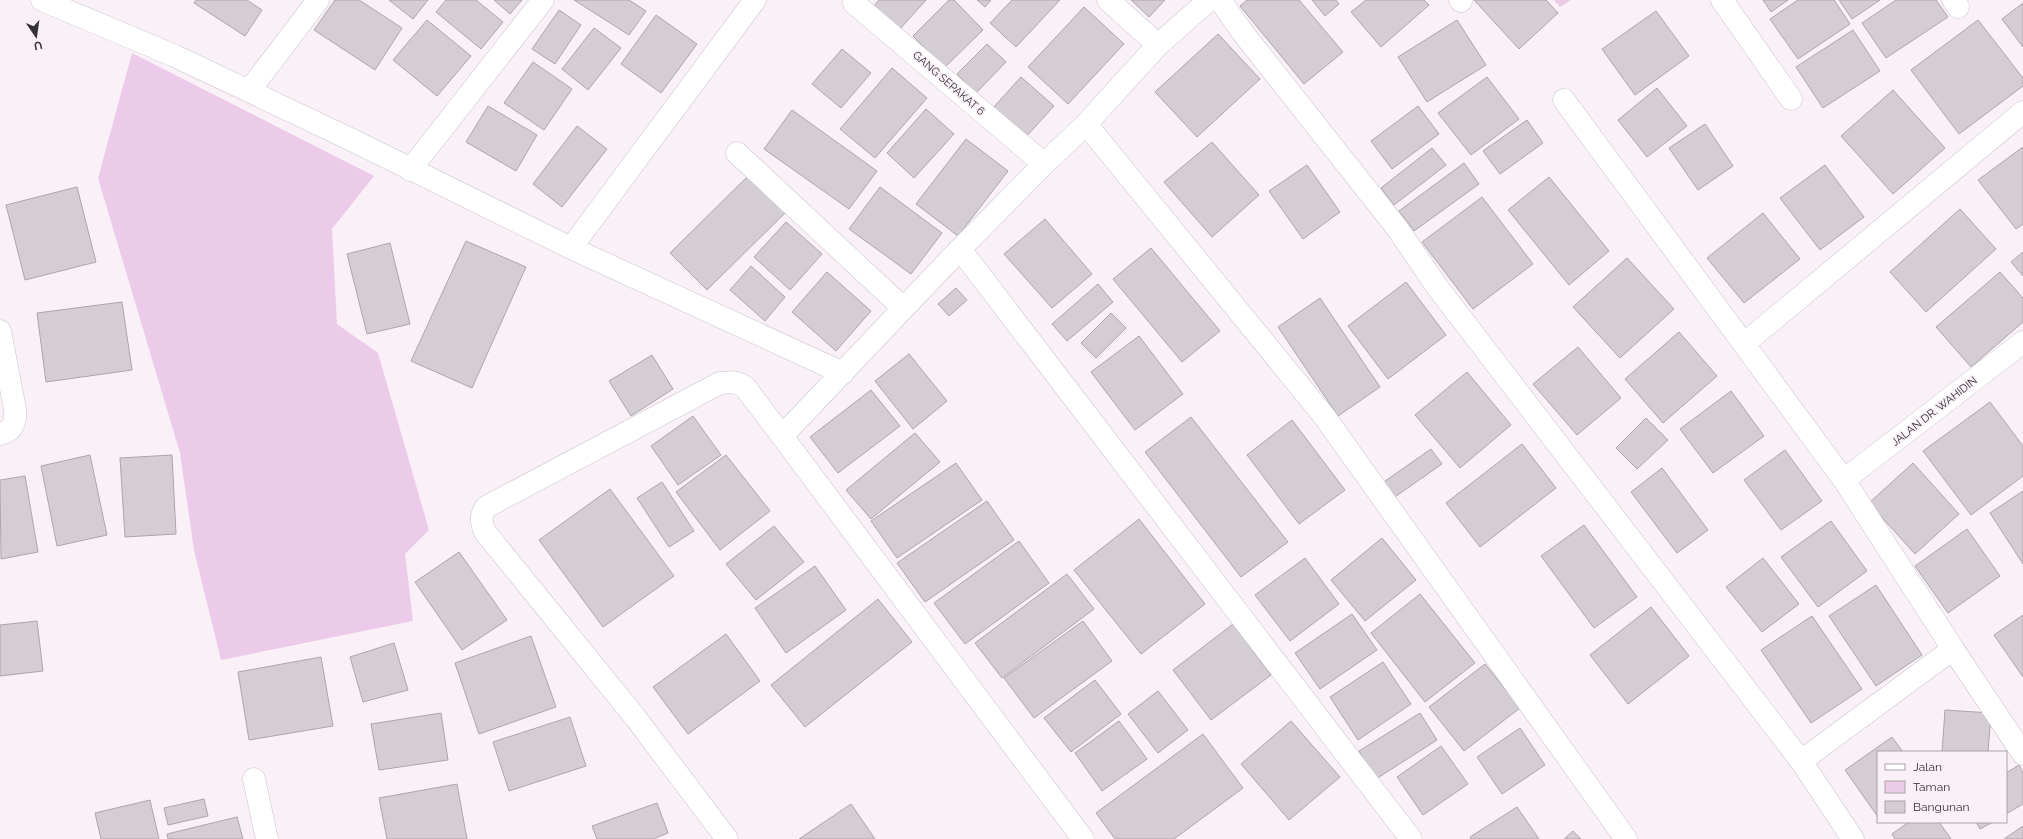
<svg xmlns="http://www.w3.org/2000/svg" width="2023" height="839" font-family="Raleway,sans-serif">
  <rect width="100%" height="100%" fill="#f9f0f8"/>
  <!-- green -->
  <g fill="#eccbea">
    <polygon points="1554,0 1571,0 1560,7"/>
    <polygon points="132,53 374,176 332,229 337,324 378,353 429,530 405,554 413,621 221,660 194,550 180,453 98,178"/>
  </g>
  <!-- building -->
  <g fill="#d5cdd4" stroke="#ada5ac">
    <polygon points="196,0 247,0 262,10 245,36 194,3"/>
    <polygon points="335,0 359,0 402,28 375,70 314,30"/>
    <polygon points="389,0 428,0 413,19"/>
    <polygon points="446,0 476,0 503,22 481,49 436,12"/>
    <polygon points="494,0 522,0 510,14"/>
    <polygon points="574,0 629,0 646,11 629,35"/>
    <polygon points="879,0 926,0 900,29 874,6"/>
    <polygon points="949,0 954,0 983,30 944,68 913,36"/>
    <polygon points="977,0 991,0 985,7"/>
    <polygon points="1012,0 1060,0 1016,47 990,23"/>
    <polygon points="1131,0 1165,0 1149,17"/>
    <polygon points="1247,0 1299,0 1343,52 1304,84 1240,6"/>
    <polygon points="1312,0 1336,0 1339,4 1325,16"/>
    <polygon points="1366,0 1424,0 1429,5 1381,47 1351,12"/>
    <polygon points="1474,0 1546,0 1558,13 1519,49"/>
    <polygon points="1763,0 1788,0 1771,12"/>
    <polygon points="1798,0 1834,0 1850,24 1798,59 1770,19"/>
    <polygon points="1839,0 1880,0 1852,19"/>
    <polygon points="1896,0 1936,0 1948,17 1886,58 1862,23"/>
    <polygon points="2023,3 2023,47 2002,19"/>
    <polygon points="1084,7 1124,44 1068,104 1028,67"/>
    <polygon points="559,10 581,25 555,64 532,49"/>
    <polygon points="1656,11 1689,56 1635,95 1602,49"/>
    <polygon points="656,15 697,44 661,93 621,64"/>
    <polygon points="427,20 471,56 437,96 393,60"/>
    <polygon points="1457,20 1486,65 1427,102 1398,57"/>
    <polygon points="1978,20 2023,78 2023,86 1959,134 1911,70"/>
    <polygon points="594,28 621,48 588,90 562,69"/>
    <polygon points="1853,30 1880,71 1823,108 1796,67"/>
    <polygon points="1218,34 1260,79 1197,137 1155,92"/>
    <polygon points="987,44 1006,62 976,93 957,74"/>
    <polygon points="842,49 871,73 841,108 812,84"/>
    <polygon points="533,62 572,89 544,130 504,103"/>
    <polygon points="892,68 927,98 875,158 840,129"/>
    <polygon points="1021,77 1054,106 1024,139 992,109"/>
    <polygon points="1487,77 1519,119 1471,155 1438,113"/>
    <polygon points="1657,88 1687,126 1647,157 1618,120"/>
    <polygon points="1893,90 1945,148 1893,194 1841,136"/>
    <polygon points="488,106 537,135 516,171 466,142"/>
    <polygon points="1418,106 1439,134 1392,169 1371,141"/>
    <polygon points="926,109 954,134 914,178 887,153"/>
    <polygon points="792,110 877,171 849,209 764,149"/>
    <polygon points="1527,120 1543,143 1500,174 1483,151"/>
    <polygon points="1705,124 1733,166 1698,190 1669,148"/>
    <polygon points="577,126 607,149 562,207 533,184"/>
    <polygon points="966,139 1008,171 958,236 916,204"/>
    <polygon points="1212,142 1259,195 1212,237 1164,182"/>
    <polygon points="2023,147 2023,224 2016,229 1978,180"/>
    <polygon points="1432,148 1446,165 1394,205 1381,188"/>
    <polygon points="1464,163 1479,184 1414,231 1399,211"/>
    <polygon points="1307,165 1340,212 1303,239 1269,191"/>
    <polygon points="1825,165 1864,217 1820,250 1780,198"/>
    <polygon points="749,175 786,212 707,290 670,253"/>
    <polygon points="1549,177 1609,251 1569,285 1508,210"/>
    <polygon points="77,187 96,262 25,280 6,205"/>
    <polygon points="880,187 942,233 911,274 849,229"/>
    <polygon points="1482,197 1533,264 1473,309 1422,242"/>
    <polygon points="1960,209 1996,249 1926,312 1890,272"/>
    <polygon points="1763,213 1800,259 1744,303 1707,258"/>
    <polygon points="1045,219 1092,274 1052,308 1004,254"/>
    <polygon points="786,222 822,254 790,290 754,257"/>
    <polygon points="466,241 526,267 472,388 411,361"/>
    <polygon points="390,243 410,324 367,334 347,254"/>
    <polygon points="1151,248 1220,331 1182,362 1113,279"/>
    <polygon points="2023,252 2023,276 2011,262"/>
    <polygon points="1627,258 1674,309 1620,358 1573,307"/>
    <polygon points="751,266 785,297 765,321 730,290"/>
    <polygon points="827,272 871,311 836,351 792,312"/>
    <polygon points="2000,272 2023,298 2023,322 1971,367 1936,327"/>
    <polygon points="1406,282 1446,335 1388,379 1348,326"/>
    <polygon points="1098,284 1113,302 1067,341 1052,324"/>
    <polygon points="956,288 967,300 949,316 938,304"/>
    <polygon points="1320,298 1380,387 1338,416 1278,327"/>
    <polygon points="122,302 132,370 46,382 37,313"/>
    <polygon points="1111,313 1126,328 1096,358 1081,343"/>
    <polygon points="1679,332 1717,376 1663,423 1625,379"/>
    <polygon points="1139,336 1183,394 1135,430 1091,372"/>
    <polygon points="1578,347 1621,398 1577,435 1533,384"/>
    <polygon points="909,354 947,401 913,429 875,381"/>
    <polygon points="652,355 673,389 631,416 609,381"/>
    <polygon points="1467,372 1511,425 1460,468 1415,415"/>
    <polygon points="871,390 900,426 838,473 810,437"/>
    <polygon points="1731,391 1764,436 1713,473 1680,429"/>
    <polygon points="1990,402 2023,446 2023,476 1971,515 1923,451"/>
    <polygon points="693,416 721,455 678,485 651,446"/>
    <polygon points="1191,417 1288,542 1241,577 1145,452"/>
    <polygon points="1646,418 1668,440 1637,469 1616,448"/>
    <polygon points="1292,420 1345,490 1299,524 1247,455"/>
    <polygon points="915,433 940,462 871,519 846,490"/>
    <polygon points="1522,444 1556,488 1480,547 1446,503"/>
    <polygon points="1431,449 1442,464 1389,501 1378,486"/>
    <polygon points="1785,450 1822,501 1781,530 1744,480"/>
    <polygon points="90,455 107,535 57,546 41,466"/>
    <polygon points="172,455 176,534 125,537 120,458"/>
    <polygon points="726,455 770,511 720,550 676,492"/>
    <polygon points="956,463 982,500 897,558 871,521"/>
    <polygon points="1913,463 1959,514 1915,554 1869,503"/>
    <polygon points="1662,468 1708,530 1677,553 1631,492"/>
    <polygon points="25,476 38,552 1,559 0,480"/>
    <polygon points="662,482 694,531 669,547 637,498"/>
    <polygon points="610,489 674,576 603,627 539,540"/>
    <polygon points="2023,491 2023,564 1990,513"/>
    <polygon points="987,501 1014,540 925,602 897,563"/>
    <polygon points="1139,519 1205,604 1141,654 1074,570"/>
    <polygon points="1831,521 1867,571 1818,607 1781,557"/>
    <polygon points="1584,525 1637,597 1594,628 1541,556"/>
    <polygon points="774,526 804,562 756,600 726,564"/>
    <polygon points="1967,529 2000,576 1948,613 1915,566"/>
    <polygon points="1382,538 1416,580 1365,621 1331,580"/>
    <polygon points="1019,541 1049,583 965,644 934,603"/>
    <polygon points="459,552 507,620 462,650 415,582"/>
    <polygon points="1305,558 1339,604 1290,641 1255,595"/>
    <polygon points="1763,558 1799,604 1762,632 1726,587"/>
    <polygon points="815,566 846,610 786,653 755,608"/>
    <polygon points="1067,574 1094,609 1002,678 975,643"/>
    <polygon points="1876,585 1922,655 1876,686 1829,616"/>
    <polygon points="1420,594 1475,663 1425,702 1371,633"/>
    <polygon points="878,599 912,642 805,727 771,685"/>
    <polygon points="1651,607 1689,656 1628,704 1590,655"/>
    <polygon points="1352,614 1377,650 1320,689 1295,653"/>
    <polygon points="2023,615 2023,677 1994,635"/>
    <polygon points="1812,616 1862,689 1811,723 1761,650"/>
    <polygon points="37,621 43,671 0,676 0,625"/>
    <polygon points="1083,621 1112,661 1034,718 1004,678"/>
    <polygon points="1233,624 1271,675 1211,720 1173,670"/>
    <polygon points="726,634 760,681 688,734 653,687"/>
    <polygon points="531,636 556,707 479,734 455,663"/>
    <polygon points="394,643 408,690 363,702 350,657"/>
    <polygon points="321,657 333,726 249,740 238,672"/>
    <polygon points="1383,662 1411,704 1358,740 1330,697"/>
    <polygon points="1485,664 1520,708 1464,751 1429,707"/>
    <polygon points="1095,680 1121,714 1071,752 1044,718"/>
    <polygon points="1158,691 1188,730 1158,753 1128,714"/>
    <polygon points="1945,710 1991,713 1988,752 1942,752"/>
    <polygon points="441,713 448,760 379,770 371,724"/>
    <polygon points="1420,713 1437,740 1376,779 1359,751"/>
    <polygon points="570,717 586,766 509,791 493,742"/>
    <polygon points="1119,721 1147,759 1102,791 1075,753"/>
    <polygon points="1291,721 1340,777 1289,820 1241,764"/>
    <polygon points="1520,728 1545,765 1502,794 1477,757"/>
    <polygon points="1203,734 1243,788 1174,839 1115,839 1096,813"/>
    <polygon points="1892,737 1903,752 1878,752 1878,817 1845,770"/>
    <polygon points="1441,746 1468,784 1423,815 1397,777"/>
    <polygon points="2019,765 2023,773 2023,804 2006,814 2006,773"/>
    <polygon points="457,784 467,839 387,839 379,798"/>
    <polygon points="204,799 208,816 168,825 164,808"/>
    <polygon points="150,800 159,839 101,839 95,813"/>
    <polygon points="657,803 668,833 653,839 597,839 592,826"/>
    <polygon points="851,804 875,839 799,839"/>
    <polygon points="1517,807 1539,839 1471,839 1470,837"/>
    <polygon points="237,817 243,839 168,839 167,834"/>
    <polygon points="1909,822 1939,822 1951,839 1895,839 1892,834"/>
    <polygon points="1976,822 1993,822 1980,829"/>
    <polygon points="2023,826 2023,839 2004,839"/>
    <polygon points="1573,831 1581,839 1564,839"/>
  </g>
  <g fill="none" stroke-linecap="round" stroke-linejoin="round">
    <defs>
      <g id="minor">
        <polyline points="42,0 175,56 352,140 571,248 843,373"/>
        <polyline points="1108,0 1158,45"/>
        <polyline points="1220,0 1243,33 1397,228 1438,288 1801,761 1953,649 1844,480 1564,100"/>
        <polyline points="1460,0 1461,1"/>
        <polyline points="1722,0 1791,99"/>
        <polyline points="1953,0 1958,7"/>
        <polyline points="854,3 1044,164"/>
        <polyline points="249,91 318,0"/>
        <polyline points="1086,124 1324,416 1626,839"/>
        <polyline points="737,153 903,308"/>
        <polyline points="410,170 543,0"/>
        <polyline points="571,248 755,0"/>
        <polyline points="960,249 1411,839"/>
        <path d="M0,331L15,409C16,421 14,431 0,434"/>
        <polyline points="1745,343 2023,112"/>
        <polyline points="782,436 960,249 1044,164 1086,124 1158,45 1209,0"/>
        <polyline points="1844,480 2023,342"/>
        <polyline points="1953,649 2023,754"/>
        <polyline points="1801,761 1853,839"/>
        <polyline points="254,779 267,839"/>
        <path d="M727,839L635,717L485,532C481,522 480,516 486,507L720,383C730,382 736,381 745,387L782,436L1083,839"/>
      </g>
    </defs>
    <!-- minor casing -->
    <use href="#minor" stroke="#cbc3cb" stroke-width="23"/>
    <!-- minor -->
    <use href="#minor" stroke="#fff" stroke-width="22"/>
  </g>
  <g text-anchor="middle" stroke-width="3.5" stroke-linejoin="round" paint-order="stroke">
    <!-- street labels -->
    <g font-size="11" fill="#343134" stroke="#f9f0f8">
      <text transform="translate(949 83) rotate(41)" y="4">GANG SEPAKAT 6</text>
      <text transform="translate(1934 411) rotate(-38)" y="4">JALAN DR. WAHIDIN</text>
    </g>
  </g>
  <!-- legend -->
  <rect x="1877" y="751" width="130" height="72" fill="#f9f0f8" stroke="#aaa4aa"/>
  <rect x="1885" y="764" width="20" height="6" fill="#ffffff" stroke="#aaa4aa"/>
  <text x="1913" y="771" font-size="12" fill="#343134">Jalan</text>
  <rect x="1885" y="781" width="20" height="12" fill="#eccbea" stroke="#aaa4aa"/>
  <text x="1913" y="791" font-size="12" fill="#343134">Taman</text>
  <rect x="1885" y="801" width="20" height="12" fill="#d5cdd4" stroke="#aaa4aa"/>
  <text x="1913" y="811" font-size="12" fill="#343134">Bangunan</text>
  <!-- north arrow -->
  <g transform="translate(36 36) rotate(167)" stroke="#f9f0f8" stroke-width="3" paint-order="stroke">
  <path d="M0-3L7 15L0 10L-7 15Z" fill="#343134"/>
  <text y="-6" font-size="11" font-weight="bold" text-anchor="middle" fill="#343134">U</text>
  </g>
</svg>
